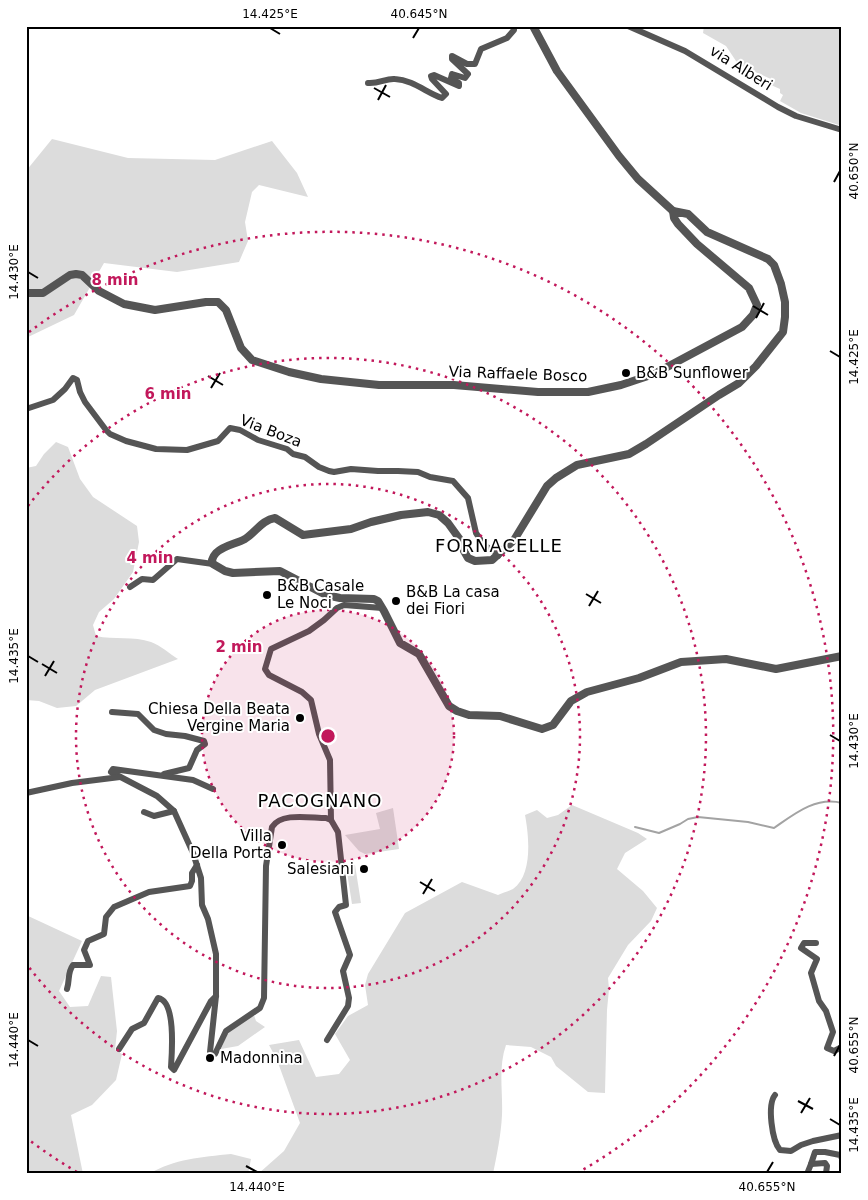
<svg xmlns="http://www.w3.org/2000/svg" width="868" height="1200" font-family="'DejaVu Sans',sans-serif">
  <rect width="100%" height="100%" fill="#fff"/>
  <!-- green -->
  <g fill="#dcdcdc">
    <polygon points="704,26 842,26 842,126 801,113 780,101 783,95 780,93 780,89 771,85 773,80 738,64 726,46 703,33"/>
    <polygon points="52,139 128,158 215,160 272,141 297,173 308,197 259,185 252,192 245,222 248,241 239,262 177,272 104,263 74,315 26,338 26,171"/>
    <path d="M56,442L68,447L80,479L93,497L137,526L139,542L133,572L114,599L99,612L93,625L96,636C114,640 134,636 151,642C160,645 170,654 178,659L95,690L76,706L57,708L39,701L26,700V468L36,466L44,454Z"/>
    <path d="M572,805L638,833L647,839L625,853L617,869L643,891L657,908L651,921L628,945L608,978L609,989L607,1010L605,1093L588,1092L556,1066L551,1057L531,1047L506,1045C498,1068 503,1091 502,1115C501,1135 497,1154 493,1174H258L284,1151L300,1123L277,1060L269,1045L299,1040L316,1077L339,1074L350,1060L335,1034L348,1016L368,1005L365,985L368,974L405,913L462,882L498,895C503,893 509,891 513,889C533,875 529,836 525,815L537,810L547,818L558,815Z"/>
    <polygon points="393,808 399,849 365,854 359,851 345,835 380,829 376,813"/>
    <polygon points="355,865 361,903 352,904 346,866"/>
    <polygon points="26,915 82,941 59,991 70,1007 88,1006 101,976 111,977 117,1031 115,1050 122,1054 116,1080 92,1105 71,1115 83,1174 26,1174"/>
    <polygon points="254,1015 256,1021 265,1027 238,1046 221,1049 228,1032"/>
    <path d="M231,1154L251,1159L248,1174H149C174,1159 202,1157 231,1154Z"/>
  </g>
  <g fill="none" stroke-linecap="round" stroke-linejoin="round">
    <!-- stream -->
    <path stroke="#a3a3a3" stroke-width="2" d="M635,827L659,833L680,824L688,819L698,817L748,822L774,828C794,814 816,796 842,803"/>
    <!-- minor -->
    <g stroke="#555" stroke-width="6">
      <polyline points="628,26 685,51 778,107 796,116 842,130"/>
      <path d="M368,83C379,84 386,78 395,79C413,80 427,93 442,98L446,94L432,79L431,76L434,75L459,86V83L451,78L452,74L465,78L468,74L452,59V56L467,64H475L481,49L507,38L514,30V26"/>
      <polyline points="26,409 53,400 65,389 73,378 77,380 80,392 85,402 106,430 110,434 126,441 156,449 187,450 218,441 230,428 240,430 258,440 287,449 293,454 305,457 319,467 329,471 334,472 351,469 378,471 398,471 418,472 430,477 453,481 468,498 476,533 482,542"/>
      <polyline points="484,545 498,554 498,556"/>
      <polyline points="130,587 142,579 153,580 177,559 213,564"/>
      <polyline points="112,712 138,714 154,730 166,734 185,736 204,741 205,744 197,750 189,768 164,774"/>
      <path d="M213,789L193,780L113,769L111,772L157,796L174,811L193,853L201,878L202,905L208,919L216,954V996L210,1052L212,1055L215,1054L226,1031L260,1008L264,998L266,866L272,827C281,812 310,818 326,818L331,820"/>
      <polyline points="26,793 72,783 120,777"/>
      <polyline points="144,812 154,816 174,811"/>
      <polyline points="816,943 804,943 801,948 817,959 811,973 819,1001 826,1011 833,1032 827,1048 834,1051 842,1047"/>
      <path d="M67,989C70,980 67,973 73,965H90L84,950L88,941L104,934L106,917L114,907L149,892L190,886L192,881V873L197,865"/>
      <polyline points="327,1040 348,1006 349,998 343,971 350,955 335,912 339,907 346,905 338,832 331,820 330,760 319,734 311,700 302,692 269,675 265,669 271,649 309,631 324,620 337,608 344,605 382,608"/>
      <path d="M119,1049L132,1029L144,1023L158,998C176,1001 172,1052 171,1067L174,1070L211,1001L216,996"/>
      <path d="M775,1095C767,1105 772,1141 780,1150L791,1151L801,1145L813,1141L842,1135"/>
      <polyline points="826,1173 827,1166 825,1163 811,1164 815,1152 825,1152 840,1155 842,1158"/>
      <polyline points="807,1174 811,1164"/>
    </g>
    <!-- tertiary -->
    <g stroke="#555" stroke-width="8">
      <polyline points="533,26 557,71 619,156 638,179 673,211"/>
      <path d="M26,293H43L70,275L76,274L82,275L99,291L124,304L155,310L206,302H218L226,310L241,348L252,360L289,372L321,379L379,385H454L538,392H588L621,385L654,374L742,327L753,315L757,305L749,288L697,244L678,224L674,218L673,211L688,214L707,232L768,259L774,265L781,284L785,302V317L783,332L756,366L739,383L719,395L646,444L629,454L577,465L556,478L547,486L514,540L492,560L475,561L468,558L464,551L461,541L448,523L439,515L428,512L401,515L371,522L351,529L303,535L275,518C262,520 256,532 245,539C236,544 224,545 216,553C214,555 213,557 212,560L213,564L225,571L233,573L280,571L326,595L340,598L374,599L378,601L384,611L400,643L419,654L449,706L457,711L469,715L500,716L542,729L553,725L571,701L587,692L639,678L681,662L726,659L776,669L842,656"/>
    </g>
  </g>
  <!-- ticks -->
  <path fill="none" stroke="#000" stroke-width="2" d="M270,28L280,34M413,38L419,28M374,88L390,97M378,100L386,85M834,182L840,171M28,272L38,278M753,306L768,315M756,318L764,303M830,351L840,357M208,376L223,385M211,388L220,373M586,594L601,603M589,606L598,591M28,656L38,662M42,664L57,673M45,676L54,661M830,735L840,741M420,882L435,891M423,894L432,879M28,1040L38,1046M834,1056L840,1045M798,1101L813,1109M801,1113L810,1098M830,1119L840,1125M246,1166L257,1172M767,1172L773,1162"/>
  <!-- distance rings -->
  <circle cx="328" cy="736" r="126" fill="#c2185b" fill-opacity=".12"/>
  <g fill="none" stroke="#c2185b" stroke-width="2.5" stroke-dasharray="2.5 5">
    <circle cx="328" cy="736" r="126"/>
    <circle cx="328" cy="736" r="252"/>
    <path d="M28 506A378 378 0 1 1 28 966"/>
    <path d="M77 1172A503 503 0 0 1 29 1140M29 332A503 503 0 1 1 579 1172"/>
  </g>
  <!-- markers -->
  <g fill="#000" stroke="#fff" stroke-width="2">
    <circle cx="626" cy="373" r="5"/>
    <circle cx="267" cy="595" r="5"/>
    <circle cx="396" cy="601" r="5"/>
    <circle cx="300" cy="718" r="5"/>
    <circle cx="282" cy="845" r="5"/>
    <circle cx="364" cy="869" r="5"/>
    <circle cx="210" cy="1058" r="5"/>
  </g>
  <g text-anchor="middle" stroke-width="4" stroke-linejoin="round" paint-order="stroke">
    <!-- street labels -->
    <g font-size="15" fill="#000" stroke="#fff">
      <text transform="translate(741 68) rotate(32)" y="5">via Alberi</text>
      <text transform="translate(518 374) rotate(2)" y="5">Via Raffaele Bosco</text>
      <text transform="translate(271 431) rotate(21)" y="5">Via Boza</text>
    </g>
    <!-- poi labels -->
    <g font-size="15" fill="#000" stroke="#fff" text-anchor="start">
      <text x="636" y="378">B&amp;B Sunflower</text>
      <text x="277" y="591">B&amp;B Casale<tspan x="277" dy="17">Le Noci</tspan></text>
      <text x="406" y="597">B&amp;B La casa<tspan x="406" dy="17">dei Fiori</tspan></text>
      <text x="290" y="714" text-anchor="end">Chiesa Della Beata<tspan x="290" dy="17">Vergine Maria</tspan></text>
      <text x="272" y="841" text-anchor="end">Villa<tspan x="272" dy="17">Della Porta</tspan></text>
      <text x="354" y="874" text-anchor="end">Salesiani</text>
      <text x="220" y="1063">Madonnina</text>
    </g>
    <!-- quarter labels -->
    <g font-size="18" letter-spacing="1" fill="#000" stroke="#fff">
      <text x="499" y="552">FORNACELLE</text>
      <text x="320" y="807">PACOGNANO</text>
    </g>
  </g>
  <circle cx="328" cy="736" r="8" fill="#c2185b" stroke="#fff" stroke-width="2.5"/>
  <g font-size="15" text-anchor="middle" font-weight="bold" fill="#c2185b" stroke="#fff" stroke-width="4" stroke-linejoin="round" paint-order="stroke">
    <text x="115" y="285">8 min</text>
    <text x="168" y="399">6 min</text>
    <text x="150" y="563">4 min</text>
    <text x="239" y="652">2 min</text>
  </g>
  <!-- border -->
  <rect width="868" height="1200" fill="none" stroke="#ffffff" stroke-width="55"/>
  <rect x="28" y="28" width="812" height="1144" fill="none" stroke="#000" stroke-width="2"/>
  <g font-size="12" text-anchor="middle" fill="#000">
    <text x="270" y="18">14.425°E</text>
    <text x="419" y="18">40.645°N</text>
    <text transform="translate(854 171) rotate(-90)" y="4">40.650°N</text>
    <text transform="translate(14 272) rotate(-90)" y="4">14.430°E</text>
    <text transform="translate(854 357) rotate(-90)" y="4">14.425°E</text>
    <text transform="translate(14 656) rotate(-90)" y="4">14.435°E</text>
    <text transform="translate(854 741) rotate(-90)" y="4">14.430°E</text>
    <text transform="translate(14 1040) rotate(-90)" y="4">14.440°E</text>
    <text transform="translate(854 1045) rotate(-90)" y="4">40.655°N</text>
    <text transform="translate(854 1125) rotate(-90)" y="4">14.435°E</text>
    <text x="257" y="1191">14.440°E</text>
    <text x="767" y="1191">40.655°N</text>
  </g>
</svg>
